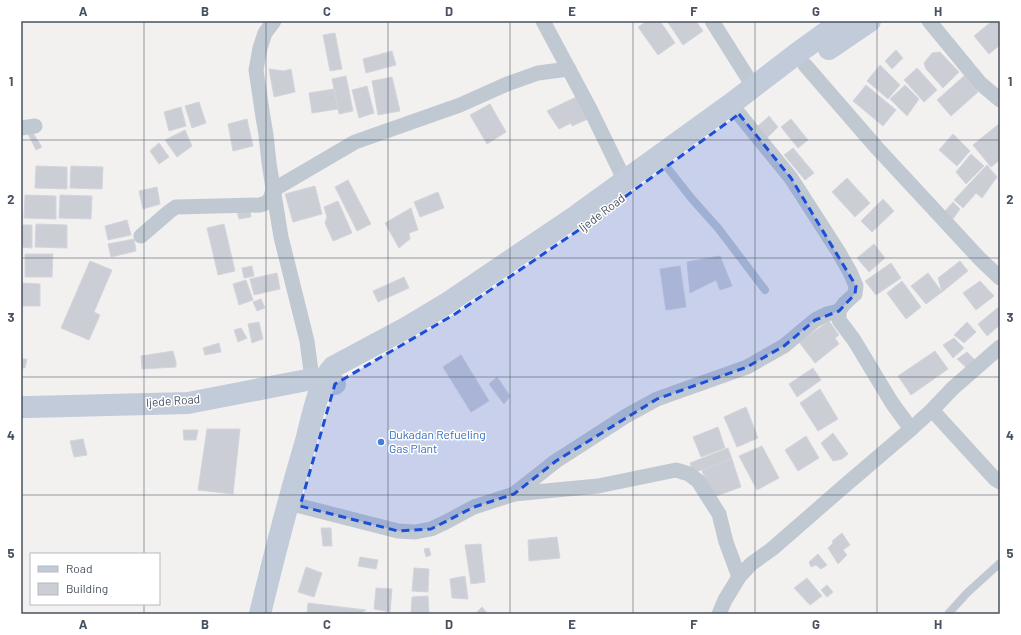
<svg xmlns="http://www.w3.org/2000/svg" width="1021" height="635" font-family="Barlow,sans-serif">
  <rect width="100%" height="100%" fill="#f3f0f0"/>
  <!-- building -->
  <g fill="#ccced6" stroke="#d4d5dc">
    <polygon points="647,21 660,21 675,43 658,55 638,27"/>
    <polygon points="667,21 696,21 703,31 683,45"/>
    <polygon points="992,21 1000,21 1000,45 989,54 974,36"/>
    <polygon points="335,33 342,69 330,71 323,35"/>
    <polygon points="896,50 903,58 892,69 885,61"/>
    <polygon points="392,51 396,65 366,73 363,59"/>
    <polygon points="940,52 959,72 943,88 926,69 924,63 932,53"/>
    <polygon points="880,65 900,85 888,99 867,81"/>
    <polygon points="917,68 937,90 924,102 904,80"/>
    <polygon points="269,69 284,71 291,69 295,92 274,97"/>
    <polygon points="346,76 353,111 339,114 332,79"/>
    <polygon points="964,76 978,92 951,116 937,100"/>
    <polygon points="392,77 400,111 378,115 372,81"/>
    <polygon points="866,85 896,110 883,126 853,101"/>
    <polygon points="905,85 919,99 907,116 890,99"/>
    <polygon points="367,86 374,113 359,118 352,90"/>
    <polygon points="334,89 338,109 312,113 309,93"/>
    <polygon points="576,97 588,119 572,126 571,123 559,129 547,111"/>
    <polygon points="199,102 206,123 192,128 185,106"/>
    <polygon points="490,104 506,132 487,144 470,115"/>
    <polygon points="181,107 186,126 169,131 164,112"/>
    <polygon points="769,116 778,127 766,139 756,128"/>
    <polygon points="247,119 253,146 233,151 228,124"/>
    <polygon points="791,119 808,140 798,148 781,127"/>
    <polygon points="1000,123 1000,160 991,167 973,145"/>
    <polygon points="185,130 192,146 177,157 165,140"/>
    <polygon points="33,133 42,147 36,150 28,134"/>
    <polygon points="953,134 970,151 957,166 939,150"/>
    <polygon points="159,143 169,157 159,164 150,151"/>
    <polygon points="793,148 814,173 805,180 784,155"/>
    <polygon points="971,154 984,166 966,184 956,172"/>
    <polygon points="987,165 997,177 982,198 976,193 963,208 954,200"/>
    <polygon points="36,166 67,167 67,189 35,188"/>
    <polygon points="71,166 103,167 102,189 70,188"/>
    <polygon points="847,178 870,203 855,217 832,192"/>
    <polygon points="348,180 371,224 357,231 335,187"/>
    <polygon points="315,186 322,214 293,222 285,194"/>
    <polygon points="157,187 160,204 143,209 139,191"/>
    <polygon points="438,192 444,208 420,217 414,202"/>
    <polygon points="25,195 56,196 56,219 24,218"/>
    <polygon points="60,195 92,196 91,219 59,218"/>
    <polygon points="883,199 894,211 872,232 861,221"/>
    <polygon points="338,201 352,233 333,241 325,223 327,217 324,207"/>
    <polygon points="953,202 960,209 953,219 945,211"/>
    <polygon points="411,208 418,230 409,233 410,239 399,248 385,223"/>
    <polygon points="250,209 251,217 239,219 237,211"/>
    <polygon points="127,220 131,235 108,240 105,226"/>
    <polygon points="36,224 67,225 67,248 35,247"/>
    <polygon points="224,224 235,271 218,275 207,228"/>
    <polygon points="21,225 32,225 32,248 21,247"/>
    <polygon points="134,239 136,251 111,257 108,244"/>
    <polygon points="874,244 885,258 869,272 857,258"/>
    <polygon points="25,254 53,254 52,277 25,277"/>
    <polygon points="720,256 732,286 720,290 716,280 690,293 687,262"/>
    <polygon points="90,261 112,270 94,312 100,315 89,340 61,328"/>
    <polygon points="960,261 968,271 942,292 938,278"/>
    <polygon points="891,263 901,278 876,295 865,281"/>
    <polygon points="252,266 254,276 244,278 242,268"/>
    <polygon points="680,266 686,307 666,310 660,269"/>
    <polygon points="277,273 280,289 254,295 250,279"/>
    <polygon points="928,273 942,292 926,304 911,286"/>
    <polygon points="404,277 409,288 378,302 373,291"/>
    <polygon points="246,280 253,300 239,305 233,284"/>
    <polygon points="902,281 921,307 906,319 887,293"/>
    <polygon points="980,281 994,296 976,310 963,293"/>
    <polygon points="21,283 40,284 40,306 21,306"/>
    <polygon points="261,299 265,308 257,311 253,302"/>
    <polygon points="1000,306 1000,325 987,336 978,324"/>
    <polygon points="829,321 839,335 835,338 839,344 815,363 799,342"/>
    <polygon points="259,322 263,339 252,343 248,324"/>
    <polygon points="967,322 976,332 964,343 954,335"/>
    <polygon points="241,328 247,338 238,342 234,330"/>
    <polygon points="954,338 964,348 953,358 943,345"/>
    <polygon points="219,343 221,352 205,355 203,348"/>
    <polygon points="173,351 176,362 176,367 142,369 141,356"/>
    <polygon points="935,351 948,369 911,395 898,376"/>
    <polygon points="967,352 977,362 969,370 957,359"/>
    <polygon points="461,355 489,401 471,412 443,367"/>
    <polygon points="21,359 27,359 25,368 21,368"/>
    <polygon points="813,368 821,380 797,397 789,384"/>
    <polygon points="497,377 510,396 504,404 489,384"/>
    <polygon points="820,389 838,419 818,431 800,403"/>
    <polygon points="746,407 758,438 737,447 724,417"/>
    <polygon points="718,427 725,448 701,457 693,437"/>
    <polygon points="207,429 240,429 233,494 198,490"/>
    <polygon points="183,430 198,430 196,440 184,440"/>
    <polygon points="833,433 848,454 842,459 833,461 821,443"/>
    <polygon points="806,436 819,458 798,471 785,450"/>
    <polygon points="83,439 87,455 74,457 70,441"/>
    <polygon points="762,446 779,478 757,490 739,456"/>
    <polygon points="728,448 732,459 693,473 690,463"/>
    <polygon points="732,459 741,487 711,498 702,470"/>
    <polygon points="321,528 331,528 332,546 323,546"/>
    <polygon points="842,533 850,545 843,550 847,555 838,564 828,548 833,543 832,541"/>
    <polygon points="557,537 560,558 529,561 528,540"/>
    <polygon points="481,544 485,582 471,584 465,545"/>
    <polygon points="429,548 431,555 426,557 424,549"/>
    <polygon points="818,554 827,565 821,569 816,565 811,567 809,562"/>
    <polygon points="360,557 378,560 376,569 358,566"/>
    <polygon points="306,567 322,573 314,597 298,592"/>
    <polygon points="414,568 429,569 428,592 412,591"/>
    <polygon points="465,576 468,599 452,598 450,579"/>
    <polygon points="807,578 822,596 810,605 794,588"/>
    <polygon points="827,585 833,592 827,597 821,590"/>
    <polygon points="376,588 392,589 390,612 374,609"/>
    <polygon points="428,596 429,613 411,613 412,597"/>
    <polygon points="308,603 366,610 360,614 307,614"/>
    <polygon points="482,607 488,614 478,614 477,612"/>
  </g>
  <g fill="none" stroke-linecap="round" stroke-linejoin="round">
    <!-- lane -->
    <g stroke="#c0c9d2" stroke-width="8">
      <polyline points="657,158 666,166 692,199 718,228 765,290"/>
      <polyline points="948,614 967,593 1000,563"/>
    </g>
    <!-- street -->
    <g stroke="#c0c9d2" stroke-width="15">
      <polyline points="274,21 265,33 260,48 256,70 263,117 266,135 269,163 281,237 307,341 312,379"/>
      <polyline points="543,21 590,109 625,181"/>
      <polyline points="712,21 753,86"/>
      <polyline points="929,21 980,83 1000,100"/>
      <polyline points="805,65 877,148 980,259 1000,278"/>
      <polyline points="739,114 791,178 838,251 850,272 856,286 855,294 844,304 839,311 839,320 854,340 892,403 911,429"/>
      <polyline points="21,128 35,126"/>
      <path d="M141,236L170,211L176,207L260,205C270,202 270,200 273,190L355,142L460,105L507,84L538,73L569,69"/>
      <polyline points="932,410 995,479 1000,482"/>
      <polyline points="514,494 556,461 626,416 657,399 747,367 784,346 815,320 827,314 839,311"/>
      <polyline points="300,506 398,531 415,532 431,529 446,522 474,507 514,494 598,486 676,470 689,474 698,481 719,514 726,542 739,577"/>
      <polyline points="719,614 725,600 739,577 751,564 772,549 842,488 911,429 932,410 953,388 1000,347"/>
    </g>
    <!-- secondary -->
    <g stroke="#c2cbda" stroke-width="22">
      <polyline points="829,49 870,21"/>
      <polyline points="21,407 29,407 188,403 312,379 324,380 335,384"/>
      <path d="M260,614C274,556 289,498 306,441C311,421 319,381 333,367L406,328L446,304L576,216L731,104L795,55L842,21"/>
    </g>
  </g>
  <!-- marked area -->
  <path fill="#1d4ed8" fill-opacity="0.2" stroke="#1d4ed8" stroke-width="3" stroke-dasharray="8 5" stroke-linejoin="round" d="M739,114L791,178L856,286L855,294L839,311L815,320L784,346L747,367L657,399L556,461L514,494L474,507L431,529L398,531L300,506L335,384L455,314L586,225Z"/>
  <!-- grid -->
  <path fill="none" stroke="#47515f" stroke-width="1" stroke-opacity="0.55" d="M144,21V554M266,21V614M388,21V614M510,21V614M633,21V614M755,21V614M877,21V614M21,140H1000M21,258H1000M21,377H1000M21,495H1000M144,604V614"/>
  <!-- markers -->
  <circle fill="#3f7fe0" stroke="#fff" stroke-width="1.5" cx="381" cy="442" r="4"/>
  <g text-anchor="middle" stroke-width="3" stroke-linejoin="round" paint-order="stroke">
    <!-- street labels -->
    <g font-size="12" fill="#47515f" stroke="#fff">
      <text transform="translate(602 213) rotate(-37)" y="4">Ijede Road</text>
      <text transform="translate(173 401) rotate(-4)" y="4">Ijede Road</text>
    </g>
    <!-- shop labels -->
    <g font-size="12" fill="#366cbe" stroke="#fff" text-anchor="start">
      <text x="389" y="439">Dukadan Refueling<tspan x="389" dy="14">Gas Plant</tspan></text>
    </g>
  </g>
  <!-- border -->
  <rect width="1021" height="635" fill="none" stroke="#ffffff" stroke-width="44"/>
  <!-- legend -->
  <rect x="30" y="553" width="130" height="52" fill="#ffffff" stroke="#b5b9bf"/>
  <rect x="38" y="566" width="20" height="6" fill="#c2cbda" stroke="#b5b9bf"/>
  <text x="66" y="573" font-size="12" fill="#47515f">Road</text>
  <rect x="38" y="583" width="20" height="12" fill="#ccced6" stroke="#b5b9bf"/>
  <text x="66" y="593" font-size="12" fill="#47515f">Building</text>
  <rect x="22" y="22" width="977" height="591" fill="none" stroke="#47515f" stroke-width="1.5"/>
  <g font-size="13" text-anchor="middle" font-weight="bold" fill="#47515f">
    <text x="83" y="16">A</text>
    <text x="205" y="16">B</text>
    <text x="327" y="16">C</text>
    <text x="449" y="16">D</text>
    <text x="572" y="16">E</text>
    <text x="694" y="16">F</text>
    <text x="816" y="16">G</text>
    <text x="938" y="16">H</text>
    <text x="11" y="86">1</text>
    <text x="1010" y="86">1</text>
    <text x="11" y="204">2</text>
    <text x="1010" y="204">2</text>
    <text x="11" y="322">3</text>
    <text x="1010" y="322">3</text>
    <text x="11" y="440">4</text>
    <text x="1010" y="440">4</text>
    <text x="11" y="558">5</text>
    <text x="1010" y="558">5</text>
    <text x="83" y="629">A</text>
    <text x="205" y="629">B</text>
    <text x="327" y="629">C</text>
    <text x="449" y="629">D</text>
    <text x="572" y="629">E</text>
    <text x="694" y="629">F</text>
    <text x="816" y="629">G</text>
    <text x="938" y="629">H</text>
  </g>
</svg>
